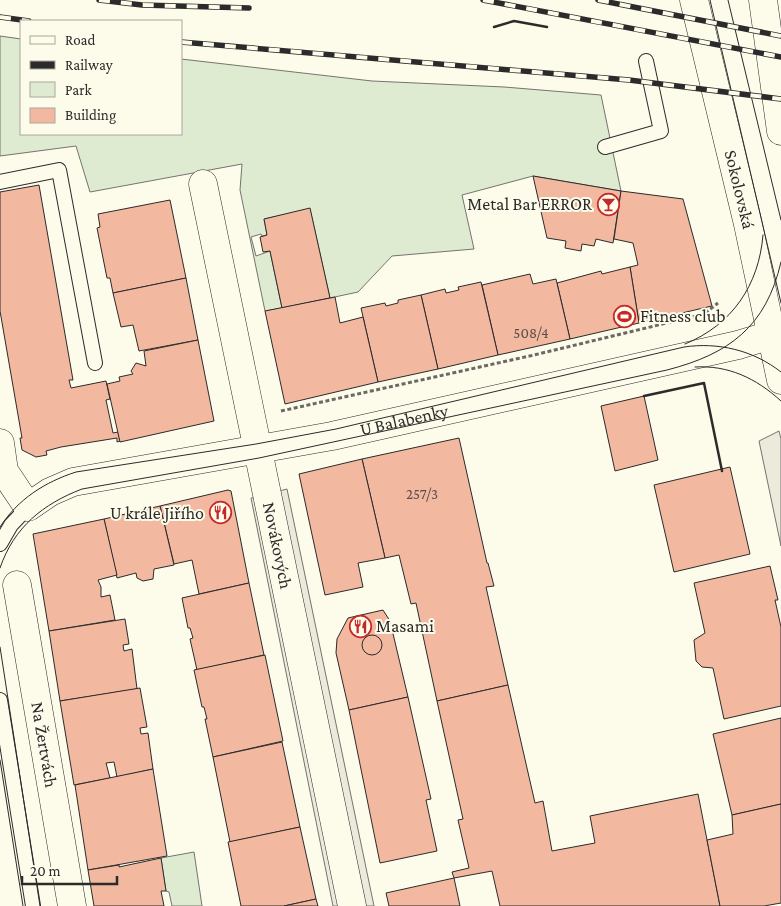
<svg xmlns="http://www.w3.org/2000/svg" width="781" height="906" font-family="'Crimson Pro',serif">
  <rect width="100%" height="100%" fill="#fdfbea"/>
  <!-- green -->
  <g fill="#deebd1" stroke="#74746e">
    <polygon points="0,36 21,39 21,134 181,134 181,59 372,81 504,87 601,95 621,191 533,176 462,195 474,249 392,256 358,292 330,298 310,209 264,219 267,235 262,236 261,234 251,237 256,256 270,251 282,308 265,311 240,190 242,164 90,192 76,146 0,156"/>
    <polygon points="194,852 202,906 172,906 169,892 166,891 161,858"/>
  </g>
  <!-- parking -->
  <g fill="#eceadb" stroke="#74746e">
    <polygon points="779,431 781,439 781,546 759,441"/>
    <polygon points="287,489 374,906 360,906 275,492"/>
    <polygon points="260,497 343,906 333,906 251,498"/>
  </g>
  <!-- building -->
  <g fill="#f2b8a0" stroke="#2b2b2b">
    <polygon points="533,176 621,191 613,243 596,239 594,246 582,244 581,251 565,248 566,241 547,238"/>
    <polygon points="39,185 73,380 69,380 71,388 106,381 110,399 106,400 113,433 118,432 120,441 117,442 117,438 61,447 46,451 47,455 36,457 22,450 20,438 22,438 0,311 0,192"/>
    <polygon points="621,191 683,199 712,306 639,323 630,267 638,265 633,243 614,239"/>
    <polygon points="170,200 186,278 113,293 110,278 107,278 97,228 100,227 98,214"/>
    <polygon points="310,208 330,298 282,308 270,251 263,252 260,237 267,235 264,219"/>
    <polygon points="630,267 639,323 570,339 557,283 601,271 602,274"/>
    <polygon points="530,274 533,284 556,279 570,339 498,355 482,285"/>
    <polygon points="186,278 198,340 139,351 133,325 121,327 113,293"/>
    <polygon points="481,282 498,355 438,369 421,295 445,289 446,293 459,290 458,287"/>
    <polygon points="421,295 438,369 378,382 361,308 385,303 386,306 398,303 398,300"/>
    <polygon points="335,297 340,323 363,317 378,382 285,404 265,311"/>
    <polygon points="198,340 214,421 120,442 107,384 120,381 119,377 133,374 131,371 136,363 146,366 144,351"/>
    <polygon points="644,396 658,460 615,471 601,406"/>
    <polygon points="459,438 487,563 488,563 494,586 486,587 508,685 437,701 416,603 411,604 399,555 385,558 362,459"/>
    <polygon points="362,459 385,558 358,563 363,587 325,595 299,474"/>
    <polygon points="730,467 750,554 674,572 654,485"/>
    <polygon points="228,490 231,491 249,583 199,594 192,560 174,564 160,506"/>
    <polygon points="160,506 174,565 154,569 153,579 143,581 137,578 136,573 117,578 104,519"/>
    <polygon points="104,519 117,575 98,580 101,587 101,597 110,595 115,620 49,631 33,534"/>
    <polygon points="770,566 778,600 775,600 781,627 781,706 724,719 713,668 702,667 696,661 694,640 705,633 694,583"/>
    <polygon points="249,583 264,655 197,670 190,639 193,638 190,628 188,628 182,598"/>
    <polygon points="383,610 390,621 408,697 349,710 336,653 337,639 348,618"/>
    <polygon points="125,619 129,644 123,645 124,651 132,649 137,689 60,701 49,631"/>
    <circle cx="372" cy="645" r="10"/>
    <polygon points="265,655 283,741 213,757 205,719 207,719 204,707 202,707 194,670"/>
    <polygon points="508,685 535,803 543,801 552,851 595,843 590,816 698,794 720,906 500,906 492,871 454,878 452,872 469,868 458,820 463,819 437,701"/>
    <polygon points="140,688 147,727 140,728 141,734 148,733 153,769 117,777 114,762 106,763 110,778 74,785 60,701"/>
    <polygon points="408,697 431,799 426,800 437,851 380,863 349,710"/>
    <polygon points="781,718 781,804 732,815 713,734"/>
    <polygon points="282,742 300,827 230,842 213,757"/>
    <polygon points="153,769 167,856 88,870 75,785"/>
    <polygon points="781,804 781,903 764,906 720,906 707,840 733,834 732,815"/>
    <polygon points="300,827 316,899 284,906 241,906 228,842"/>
    <polygon points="161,858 166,891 161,891 164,906 94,906 88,870 119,865 119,867"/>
    <polygon points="454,878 460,906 389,906 386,893"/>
    <polygon points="316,899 318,906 284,906"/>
  </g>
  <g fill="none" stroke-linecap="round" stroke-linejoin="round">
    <defs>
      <g id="lane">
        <polyline points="605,147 661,131 646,61"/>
        <polyline points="0,182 59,170 95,363"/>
        <polyline points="0,544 11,525 28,507"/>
        <polyline points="0,700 33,906"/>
      </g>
      <g id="street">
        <path id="s1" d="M203,184L352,906"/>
        <path id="s2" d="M0,443L4,471L28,507L50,492L73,482L332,436L738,345L781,332"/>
        <path id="s3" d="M17,585L72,906"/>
      </g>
      <g id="secondary">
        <path id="s4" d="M694,0L748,224L781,380"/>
        <polyline points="763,0 781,131"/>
      </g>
    </defs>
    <!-- lane casing -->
    <use href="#lane" stroke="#2b2b2b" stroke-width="16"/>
    <!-- street casing -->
    <use href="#street" stroke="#2b2b2b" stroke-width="29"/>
    <!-- secondary casing -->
    <use href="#secondary" stroke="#2b2b2b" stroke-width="29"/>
    <!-- path -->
    <polyline stroke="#6a6964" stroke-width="3" stroke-dasharray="4 2.5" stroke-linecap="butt" points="281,411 534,355 704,314 718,303"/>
    <!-- lane -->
    <use href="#lane" stroke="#fdfbea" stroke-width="14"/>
    <!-- street -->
    <use href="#street" stroke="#fdfbea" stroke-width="28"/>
    <!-- secondary -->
    <use href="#secondary" stroke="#fdfbea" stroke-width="28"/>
    <!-- tram -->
    <g stroke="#2b2b2b" stroke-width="1">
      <polyline points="710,0 781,303"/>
      <polyline points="728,0 781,220"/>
      <path d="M685,344C732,325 759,285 763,235"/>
      <path d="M695,367C728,365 756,378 781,401"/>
      <path d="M0,527C18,499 45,482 76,472L256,444L336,429L684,347C718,342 753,350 781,372"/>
      <path d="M0,568C14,527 43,504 82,489L259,458L667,370C729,354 766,327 781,262"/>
      <polyline points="0,647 40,906"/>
      <polyline points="0,760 23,906"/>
    </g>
    <defs>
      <g id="rail">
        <polyline points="99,0 142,5 249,8"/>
        <polyline points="483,0 781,57"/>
        <polyline points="598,0 781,36"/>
        <polyline points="0,17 29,21"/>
        <polyline points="181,42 629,80 781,99"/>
      </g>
    </defs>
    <!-- rail casing -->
    <use href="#rail" stroke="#2b2b2b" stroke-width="5.5"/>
    <!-- rail -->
    <use href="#rail" stroke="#fdfbea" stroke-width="4" stroke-dasharray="11" stroke-linecap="butt"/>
    <!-- wall -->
    <g stroke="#2b2b2b" stroke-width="2.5">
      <polyline points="494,27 514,21 547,27"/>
      <polyline points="644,396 704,383 722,471"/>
    </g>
  </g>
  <!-- icons -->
  <defs>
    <symbol id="bar-ring" viewBox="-11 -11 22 22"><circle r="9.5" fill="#fdfbea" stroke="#c62828" stroke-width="1.5"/><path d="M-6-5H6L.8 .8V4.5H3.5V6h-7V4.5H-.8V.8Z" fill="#c62828"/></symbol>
    <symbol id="stadium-ring" viewBox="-11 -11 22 22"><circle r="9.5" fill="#fdfbea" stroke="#c62828" stroke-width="1.5"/><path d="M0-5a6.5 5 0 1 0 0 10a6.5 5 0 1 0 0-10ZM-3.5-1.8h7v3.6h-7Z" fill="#c62828"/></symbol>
    <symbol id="restaurant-ring" viewBox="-11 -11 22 22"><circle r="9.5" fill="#fdfbea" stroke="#c62828" stroke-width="1.5"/><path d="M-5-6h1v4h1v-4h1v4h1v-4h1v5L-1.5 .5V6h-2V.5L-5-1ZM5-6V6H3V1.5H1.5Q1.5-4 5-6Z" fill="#c62828"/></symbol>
  </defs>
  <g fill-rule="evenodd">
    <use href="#bar-ring" x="596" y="192" width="25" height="25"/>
    <use href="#stadium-ring" x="612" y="304" width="25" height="25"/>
    <use href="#restaurant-ring" x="208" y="500" width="25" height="25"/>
    <use href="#restaurant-ring" x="348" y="614" width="25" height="25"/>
  </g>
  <g text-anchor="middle" stroke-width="4" stroke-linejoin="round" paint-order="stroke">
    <!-- number labels -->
    <g font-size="15" fill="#5d4e48">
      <text x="531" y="338">508/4</text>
      <text x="422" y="499">257/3</text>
    </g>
    <!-- street labels -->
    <g font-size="18" fill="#2b2b2b" stroke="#fdfbea">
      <text dy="6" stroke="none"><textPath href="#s4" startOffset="195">Sokolovská</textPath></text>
      <text dy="6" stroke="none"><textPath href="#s2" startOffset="460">U Balabenky</textPath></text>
      <text dy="6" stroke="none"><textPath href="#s1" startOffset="369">Novákových</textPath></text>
      <text dy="6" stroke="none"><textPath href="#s3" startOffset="162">Na Žertvách</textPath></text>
    </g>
    <!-- poi labels -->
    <g font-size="18" fill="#2b2b2b" stroke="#fdfbea" text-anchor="end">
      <text x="592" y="210">Metal Bar ERROR</text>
      <text x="640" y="322" text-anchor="start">Fitness club</text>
      <text x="204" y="519">U krále Jiřího</text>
      <text x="376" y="632" text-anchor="start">Masami</text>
    </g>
  </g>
  <!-- legend -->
  <rect x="20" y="20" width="162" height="115" fill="#fdfbea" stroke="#a9a89e"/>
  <rect x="30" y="36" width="25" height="8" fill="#fdfbea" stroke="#a9a89e"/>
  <text x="65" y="45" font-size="15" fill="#2b2b2b">Road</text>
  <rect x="30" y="61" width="25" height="8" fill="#2b2b2b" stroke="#a9a89e"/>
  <text x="65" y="70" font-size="15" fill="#2b2b2b">Railway</text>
  <rect x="30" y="82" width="25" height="15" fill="#deebd1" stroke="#a9a89e"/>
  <text x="65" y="95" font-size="15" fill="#2b2b2b">Park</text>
  <rect x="30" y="108" width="25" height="15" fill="#f2b8a0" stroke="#a9a89e"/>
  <text x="65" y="120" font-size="15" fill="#2b2b2b">Building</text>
  <!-- scale -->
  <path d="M22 876v8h95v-8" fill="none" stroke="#2b2b2b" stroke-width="2.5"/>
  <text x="30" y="876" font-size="15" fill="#2b2b2b" stroke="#fdfbea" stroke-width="4" paint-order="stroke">20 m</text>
</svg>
